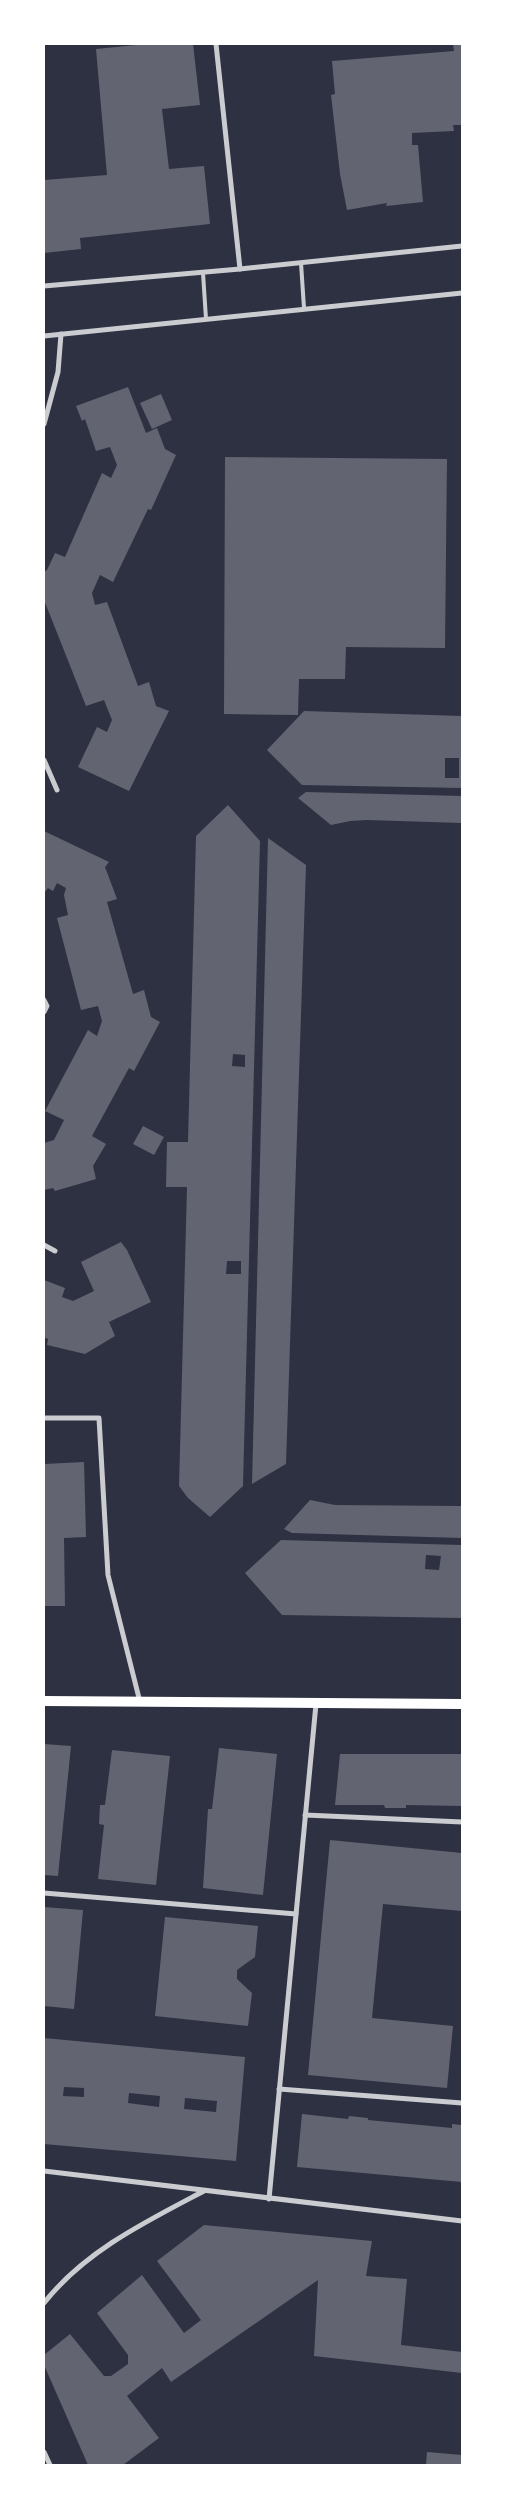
<svg xmlns="http://www.w3.org/2000/svg" width="506" height="2509" font-family="'Titillium Web',sans-serif">
  <rect width="100%" height="100%" fill="#2d3142"/>
  <!-- building -->
  <g fill="#626471" fill-rule="evenodd">
    <polygon points="147,44 193,44 200,105 162,109 169,169 204,166 210,224 80,238 81,249 44,253 44,180 107,175 96,49"/>
    <polygon points="453,44 462,44 462,125 453,125 454,131 412,133 412,145 418,145 423,202 386,206 387,203 347,210 340,174 331,95 335,94 332,61 454,51"/>
    <polygon points="128,387 146,433 157,428 165,449 176,455 151,510 148,509 113,582 100,575 92,593 95,605 107,602 138,686 149,682 156,706 169,711 129,791 78,767 97,727 107,732 112,720 104,700 86,706 44,600 44,572 47,570 55,553 65,557 102,473 111,478 117,465 110,447 96,451 85,419 82,421 76,406"/>
    <polygon points="161,394 172,420 152,429 140,403"/>
    <polygon points="225,457 447,459 445,648 346,647 345,679 299,679 298,715 224,714"/>
    <path d="M304,711L462,716V788L302,785L267,750ZM445,758H459V778H445Z"/>
    <polygon points="306,792 462,796 462,823 367,820 350,821 331,825 298,798"/>
    <path d="M228,805L260,841L243,1486L210,1517L188,1498L179,1486L187,1187H166L167,1142H188L196,836ZM233,1054L245,1055V1067L232,1066ZM227,1261H241V1274H226Z"/>
    <polygon points="44,831 109,862 105,867 117,899 107,902 133,994 144,990 151,1017 160,1022 134,1071 129,1068 92,1136 106,1144 93,1166 96,1179 55,1191 53,1188 44,1190 44,1143 54,1140 64,1120 45,1111 88,1030 97,1036 102,1021 98,1006 81,1010 57,918 68,915 64,895 66,888 57,883 53,891 48,888 44,893"/>
    <polygon points="268,838 306,865 286,1464 252,1484"/>
    <polygon points="143,1126 164,1137 154,1155 133,1144"/>
    <polygon points="121,1242 127,1250 151,1302 109,1322 115,1336 85,1354 47,1345 48,1339 44,1337 44,1280 65,1288 62,1297 73,1301 94,1291 81,1262"/>
    <polygon points="84,1462 86,1537 64,1538 65,1606 44,1606 44,1464"/>
    <polygon points="310,1500 335,1505 462,1506 462,1538 292,1533 284,1529"/>
    <path d="M281,1540L462,1545V1618L282,1615L245,1573ZM426,1555L441,1556L439,1570L425,1569Z"/>
    <polygon points="44,1744 71,1746 58,1876 44,1875"/>
    <polygon points="219,1748 277,1754 263,1895 203,1888 208,1809 212,1809"/>
    <polygon points="112,1750 170,1756 156,1885 98,1879 104,1825 99,1824 100,1805 105,1805"/>
    <polygon points="340,1754 462,1754 462,1806 406,1805 406,1808 385,1808 384,1805 335,1805"/>
    <polygon points="330,1840 462,1853 462,1911 383,1904 372,2018 453,2026 447,2088 308,2075"/>
    <polygon points="44,1907 83,1910 74,2009 44,2006"/>
    <polygon points="165,1917 258,1926 255,1957 237,1970 237,1979 252,1993 248,2026 155,2016"/>
    <path d="M44,2038L245,2057L236,2161L44,2144ZM64,2087L84,2088V2097L63,2096ZM129,2093L160,2096L159,2107L128,2103ZM185,2098L217,2101L216,2112L184,2109Z"/>
    <polygon points="302,2114 348,2119 349,2116 368,2118 368,2120 452,2128 452,2124 462,2125 462,2182 297,2167"/>
    <polygon points="204,2225 372,2241 366,2276 407,2279 401,2345 462,2352 462,2373 314,2356 318,2280 171,2382 162,2368 127,2396 159,2438 123,2465 88,2465 44,2365 44,2355 70,2334 104,2376 111,2376 128,2364 128,2355 97,2313 142,2275 184,2333 201,2320 157,2261"/>
    <polygon points="427,2452 462,2455 462,2465 426,2465"/>
  </g>
  <g fill="none" stroke-linecap="round" stroke-linejoin="round">
    <!-- service -->
    <g stroke="#caccd0" stroke-width="4">
      <polyline points="301,263 304,308"/>
      <polyline points="203,273 206,319"/>
    </g>
    <!-- minor -->
    <g stroke="#caccd0" stroke-width="5">
      <polyline points="216,44 240,269"/>
      <polyline points="44,286 240,269 462,246"/>
      <polyline points="44,336 462,293"/>
      <polyline points="44,424 58,372 61,334"/>
      <polyline points="44,760 57,790"/>
      <polyline points="44,1000 47,1006 44,1012"/>
      <polyline points="44,1245 55,1251"/>
      <polyline points="44,1418 99,1418 108,1575 140,1702"/>
      <polyline points="305,1815 462,1822"/>
      <polyline points="44,1893 296,1914"/>
      <polyline points="279,2089 462,2103"/>
      <polyline points="44,2171 462,2221"/>
      <polyline points="269,2199 316,1704"/>
      <path d="M44,2303C85,2251 147,2221 204,2191"/>
      <polyline points="44,2452 50,2465"/>
    </g>
    <!-- secondary -->
    <polyline stroke="#fff" stroke-width="10" points="44,1701 462,1704"/>
  </g>
  <!-- border -->
  <rect width="506" height="2509" fill="none" stroke="#ffffff" stroke-width="90"/>
</svg>
